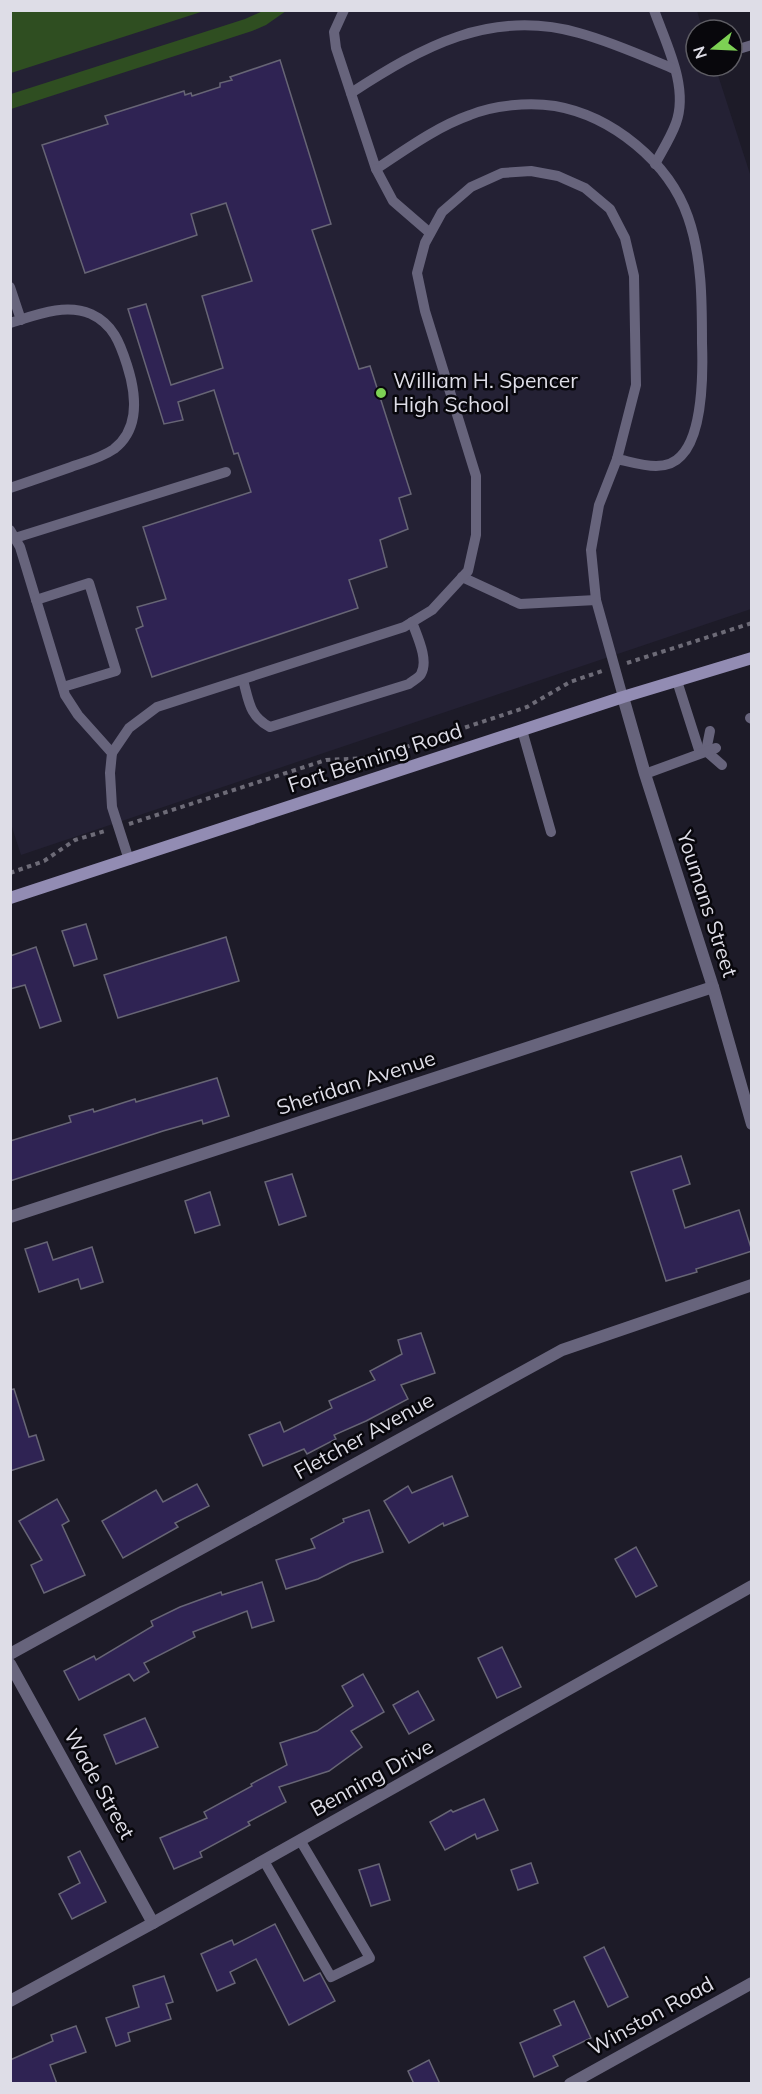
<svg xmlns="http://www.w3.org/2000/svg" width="762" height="2094" font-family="Mulish,sans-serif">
  <rect width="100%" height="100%" fill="#1d1b28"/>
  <!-- built -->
  <polygon fill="#242134" points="10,11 697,11 703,30 696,30 696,66 715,66 751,177 751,609 21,855 10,821"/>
  <!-- green -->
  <g fill="#2f4e21">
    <polygon points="11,10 204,10 204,11 11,73"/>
    <polygon points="263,11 286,11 266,25 252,31 11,109 11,94 245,19"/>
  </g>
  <!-- building -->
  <g fill="#2f2353" stroke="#676575" stroke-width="1.5">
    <polygon points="280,60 331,224 312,230 359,369 370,366 411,494 399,498 408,529 380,540 387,567 349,580 358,608 152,677 136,629 143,626 137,607 166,599 143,527 251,492 238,453 234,454 214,390 178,402 183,420 164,424 128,309 146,304 171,385 223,368 202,296 252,281 226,203 191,214 197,235 85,273 42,145 108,124 105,116 184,91 185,95 191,93 192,96 220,87 220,83 232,80 230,77"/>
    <polygon points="86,924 97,959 74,966 62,931"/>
    <polygon points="226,937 239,981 118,1018 104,975"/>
    <polygon points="36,947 61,1021 40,1028 25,985 10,989 10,956"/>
    <polygon points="217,1078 229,1116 203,1124 202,1120 163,1131 10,1181 10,1141 71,1122 69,1116 93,1109 94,1112 135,1099 136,1102"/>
    <polygon points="681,1156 690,1184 673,1190 685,1228 739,1210 752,1251 696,1269 697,1272 666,1281 631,1172"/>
    <polygon points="292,1174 306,1216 279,1225 265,1182"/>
    <polygon points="210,1192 220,1225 195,1233 185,1201"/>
    <polygon points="47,1242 53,1260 92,1247 103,1282 81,1289 78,1279 39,1292 25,1249"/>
    <polygon points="421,1333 435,1373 401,1385 408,1399 366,1421 334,1435 336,1439 307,1454 304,1449 263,1466 249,1435 280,1422 284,1432 332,1408 329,1401 375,1380 370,1371 402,1354 398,1340"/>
    <polygon points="14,1389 29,1437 36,1435 44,1460 10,1471 10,1390"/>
    <polygon points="452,1476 468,1516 444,1526 443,1523 409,1543 384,1501 408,1486 412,1493"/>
    <polygon points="197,1484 209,1506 175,1523 178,1527 123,1558 102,1521 156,1490 163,1502"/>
    <polygon points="57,1499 69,1521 62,1525 85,1575 44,1593 31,1565 42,1560 19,1521"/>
    <polygon points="369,1510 383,1552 350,1563 318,1579 286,1589 276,1560 315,1548 311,1539 344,1522 343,1519"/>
    <polygon points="636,1547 657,1586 636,1597 615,1559"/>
    <polygon points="262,1582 274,1621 252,1628 247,1611 193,1632 195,1637 144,1663 149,1672 134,1681 129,1674 79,1700 64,1671 94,1656 96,1660 153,1626 151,1621 180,1607 221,1592 222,1595"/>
    <polygon points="502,1647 521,1687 497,1698 478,1658"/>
    <polygon points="363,1674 384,1712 351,1731 362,1747 329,1771 279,1787 286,1802 248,1822 250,1825 200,1852 202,1857 174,1869 160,1838 207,1818 204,1812 252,1786 251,1784 287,1765 280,1743 317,1731 353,1706 342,1686"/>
    <polygon points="418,1691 434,1720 409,1734 393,1705"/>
    <polygon points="145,1718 158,1747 116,1764 104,1735"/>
    <polygon points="484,1799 498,1830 477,1839 475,1834 445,1850 430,1822 451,1810 453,1812"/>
    <polygon points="80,1851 106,1902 72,1919 59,1894 80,1883 68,1857"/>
    <polygon points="531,1863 538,1883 518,1890 511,1870"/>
    <polygon points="379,1864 390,1900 371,1906 359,1870"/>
    <polygon points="275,1924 304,1981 320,1973 335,2001 289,2025 256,1959 230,1972 235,1983 217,1991 201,1954 232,1940 234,1945"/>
    <polygon points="604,1947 628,1997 608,2007 584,1957"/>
    <polygon points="164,1976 173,2002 166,2004 171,2019 128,2033 130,2041 116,2046 106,2018 139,2007 133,1986"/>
    <polygon points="574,2001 591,2038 553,2056 558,2066 534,2077 520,2043 561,2025 554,2010"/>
    <polygon points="76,2026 86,2052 50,2065 57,2084 10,2084 10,2060 53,2041 51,2035"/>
    <polygon points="429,2060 440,2084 414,2084 408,2071"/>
  </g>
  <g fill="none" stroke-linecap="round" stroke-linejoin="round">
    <!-- path -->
    <g stroke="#6d6b77" stroke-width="4" stroke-dasharray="4.5 4.5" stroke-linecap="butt">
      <polyline points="627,663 752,623"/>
      <polyline points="129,824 326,760 368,758 382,755 527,707 570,682 602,671"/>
      <polyline points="10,873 44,861 75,840 105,831"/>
    </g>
    <!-- lane -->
    <g stroke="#67647c" stroke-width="10">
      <path d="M344,10L334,32L336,48L376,169C405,150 436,127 470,115C494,105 529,102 555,106C612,116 669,162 688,217C702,257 702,301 702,343C703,372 703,434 681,456C665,474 637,463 617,459"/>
      <path d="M654,10C666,44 689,87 676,123C671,137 662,151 655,164"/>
      <polyline points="732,51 752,45"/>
      <path d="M351,93C422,47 491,8 579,33C612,42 643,56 674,69"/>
      <polyline points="376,169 393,201 430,233"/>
      <polyline points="10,287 21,320"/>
      <path d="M10,323C36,315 65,303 91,314C113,324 120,343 127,365C136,393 141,428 114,449C101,458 85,462 71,467C51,474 31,481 10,488"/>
      <polyline points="10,530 20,547 65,695 78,715 112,753 110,773 112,807 129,860"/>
      <polyline points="15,538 226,472"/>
      <polyline points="462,577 520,604 596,600"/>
      <polyline points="36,600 89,583 116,671 63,687"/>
      <path d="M243,680C249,701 249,716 270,727L409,684C412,681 419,678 421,674C429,660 417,636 412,622"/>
      <polyline points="677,681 700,753"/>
      <polyline points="750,718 752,719"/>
      <polyline points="522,730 551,832"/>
      <polyline points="706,751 722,765"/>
      <polyline points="706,751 710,731"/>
      <polyline points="112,753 129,728 157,707 404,627 432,610 468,571 476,535 476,476 425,311 417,273 425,243 442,212 471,187 502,173 531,171 558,176 585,188 610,209 625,238 634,276 636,385 617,459 599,505 591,550 596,600 623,697"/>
      <polyline points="645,774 716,748"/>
      <polyline points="264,1861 331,1977 370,1958 300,1840"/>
    </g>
    <!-- street -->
    <g stroke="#67647c" stroke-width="12">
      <polyline points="623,697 645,774 713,987 752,1124"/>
      <polyline points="10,1217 713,987"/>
      <polyline points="10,1654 562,1350 752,1285"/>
      <polyline points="10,1664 153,1923"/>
      <polyline points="10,2001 153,1923 752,1586"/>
      <polyline points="570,2084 752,1983"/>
    </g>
    <!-- secondary -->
    <polyline stroke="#928cb3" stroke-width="12" points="10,898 623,697 752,658"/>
  </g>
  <!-- markers -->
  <circle fill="#7dd154" stroke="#08070c" stroke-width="2" cx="381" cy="393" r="6"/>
  <g text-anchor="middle" stroke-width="5" stroke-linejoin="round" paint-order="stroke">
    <!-- poi labels -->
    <g font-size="21" fill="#dedde7" stroke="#08070c" text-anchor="start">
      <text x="393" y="388">William H. Spencer<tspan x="393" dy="24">High School</tspan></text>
    </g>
    <!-- street labels -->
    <g font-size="21" fill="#dedde7" stroke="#08070c">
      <text transform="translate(375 758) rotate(-18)" y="7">Fort Benning Road</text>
      <text transform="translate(707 904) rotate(72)" y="7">Youmans Street</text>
      <text transform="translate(356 1083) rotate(-18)" y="7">Sheridan Avenue</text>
      <text transform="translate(364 1436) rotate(-29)" y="7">Fletcher Avenue</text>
      <text transform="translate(372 1778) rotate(-29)" y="7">Benning Drive</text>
      <text transform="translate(99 1784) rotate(61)" y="7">Wade Street</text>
      <text transform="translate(651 2016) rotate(-29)" y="7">Winston Road</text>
    </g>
  </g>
  <!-- border -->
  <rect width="762" height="2094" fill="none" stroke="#dedde7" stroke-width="24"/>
  <!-- north arrow -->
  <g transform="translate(714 48) rotate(252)"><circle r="28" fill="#08070c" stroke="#5e5d64" stroke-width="1.5"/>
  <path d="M0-4.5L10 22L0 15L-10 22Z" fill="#7dd154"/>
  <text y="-9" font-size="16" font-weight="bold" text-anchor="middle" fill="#dedde7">N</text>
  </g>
</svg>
